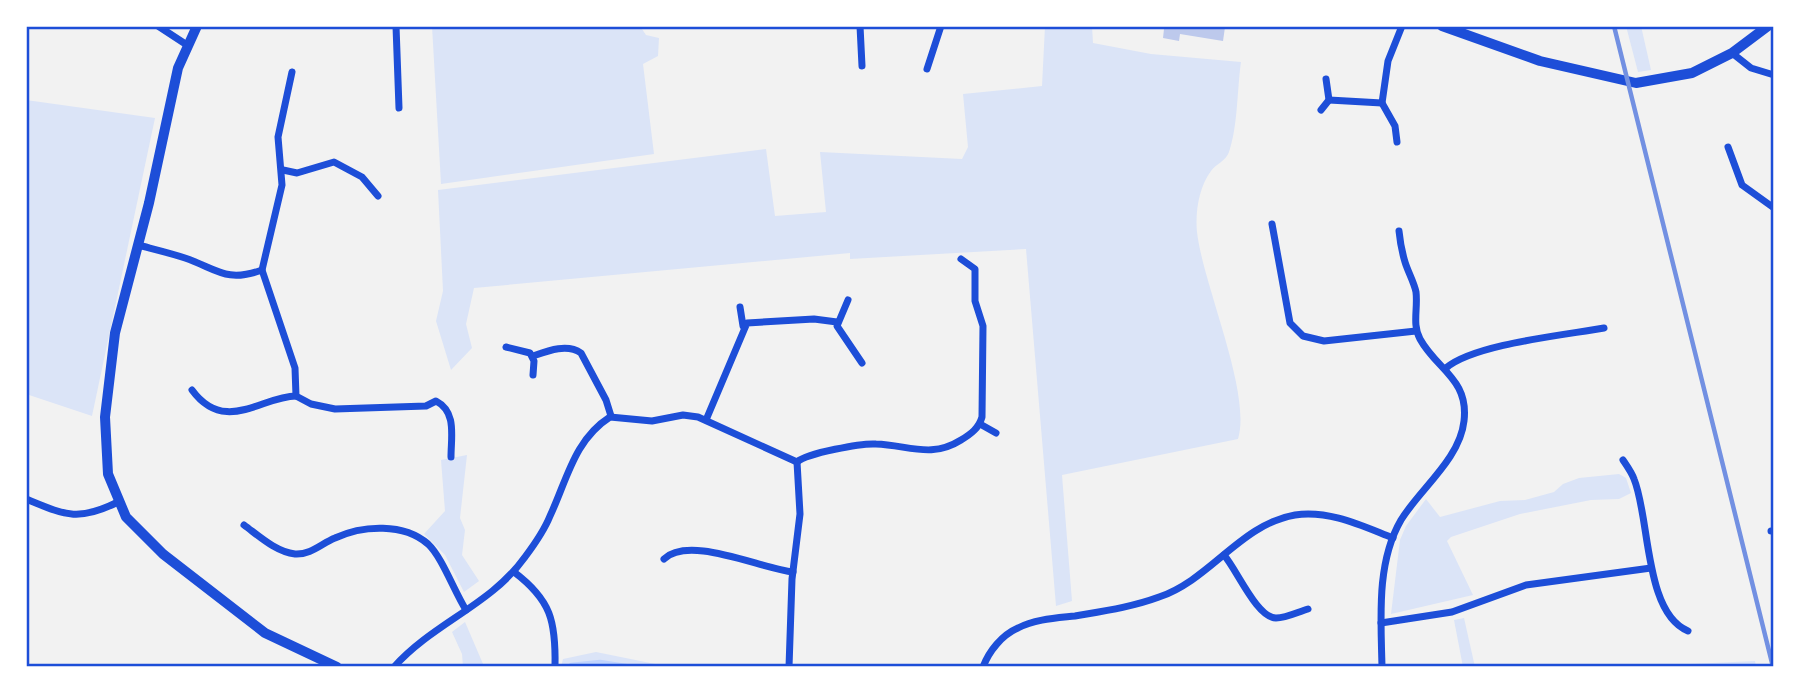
<svg xmlns="http://www.w3.org/2000/svg" width="1800" height="693" font-family="Commissioner,sans-serif">
  <rect width="100%" height="100%" fill="#f2f2f2"/>
  <!-- green -->
  <g fill="#dbe4f7">
    <polygon points="432,26 640,26 646,35 659,38 658,56 643,64 654,154 441,184"/>
    <path d="M1045,26H1092L1093,43L1151,54L1241,62C1237,90 1238,126 1229,152C1226,161 1216,164 1211,171C1199,187 1195,212 1197,232C1203,285 1252,393 1238,439L1062,475L1072,601L1056,606L1026,249L850,259V253L474,288L466,324L472,348L451,370L436,321L443,291L438,190L766,149L775,216L826,212L820,152L962,159L968,147L963,94L1042,86Z"/>
    <polygon points="1626,26 1641,26 1651,70 1638,72"/>
    <polygon points="26,100 155,118 92,416 26,394"/>
    <polygon points="467,455 460,518 465,530 462,555 479,581 464,592 445,555 424,534 445,511 441,460"/>
    <polygon points="1619,474 1626,478 1631,493 1619,499 1591,500 1520,514 1451,537 1447,541 1473,595 1391,614 1400,540 1406,526 1426,499 1440,517 1500,501 1525,500 1554,492 1563,484 1579,478"/>
    <polygon points="1464,618 1475,667 1463,667 1454,620"/>
    <polygon points="465,622 483,664 484,667 463,667 462,654 452,632"/>
    <polygon points="596,652 670,667 561,667 563,659"/>
    <polygon points="1755,661 1756,667 1626,667"/>
  </g>
  <g fill="none" stroke-linecap="round" stroke-linejoin="round">
    <!-- stream -->
    <polyline stroke="#bfd3fe" stroke-width="4.5" points="571,665 600,662 632,667"/>
  </g>
  <!-- building -->
  <polygon fill="#bdc9ec" points="1154,26 1219,26 1225,27 1223,41 1180,34 1179,41 1163,38 1164,29"/>
  <g fill="none" stroke-linecap="round" stroke-linejoin="round">
    <!-- minor -->
    <g stroke="#1d4ed8" stroke-width="7">
      <polyline points="158,26 187,45"/>
      <polyline points="396,26 399,108"/>
      <polyline points="860,26 862,66"/>
      <polyline points="1732,53 1751,68 1774,75"/>
      <polyline points="927,69 941,26"/>
      <polyline points="1329,100 1382,103 1388,61 1402,26"/>
      <polyline points="1382,103 1395,126 1397,142"/>
      <polyline points="1321,110 1329,100 1326,79"/>
      <polyline points="1728,147 1742,185 1774,208"/>
      <polyline points="283,170 297,173 334,162 362,177 378,196"/>
      <polyline points="1272,224 1290,323 1303,336 1324,341 1416,331"/>
      <path d="M138,245C153,249 170,253 185,258C217,269 226,283 262,270L295,368L296,396L311,404L335,409L426,406L436,401C457,412 451,436 451,457"/>
      <polyline points="262,270 282,185 278,137 292,72"/>
      <polyline points="848,300 837,326 862,363"/>
      <polyline points="740,307 743,326"/>
      <polyline points="506,347 530,353 534,361 533,375"/>
      <path d="M533,356C547,351 567,343 581,353L606,400L611,416"/>
      <path d="M1446,368C1474,344 1565,335 1604,328"/>
      <path d="M192,390C225,435 262,396 296,396"/>
      <polyline points="706,420 747,323 814,319 837,322"/>
      <polyline points="980,424 996,433"/>
      <path d="M1623,460C1627,466 1632,473 1634,479C1650,517 1644,613 1688,631"/>
      <path d="M797,462C807,453 862,443 876,444C908,445 931,459 961,440C971,434 979,428 982,417L983,326L975,301V269L961,259"/>
      <path d="M26,499C65,515 78,522 118,502"/>
      <path d="M244,525C259,536 276,552 295,554C311,555 322,543 335,538C363,525 404,523 428,544C442,557 454,591 466,610"/>
      <polyline points="1771,531 1774,531"/>
      <path d="M1224,555C1237,570 1257,618 1276,618C1286,618 1298,612 1308,609"/>
      <path d="M664,559C689,535 759,568 793,572"/>
      <path d="M514,572C551,600 556,621 555,667"/>
      <polyline points="1381,623 1452,612 1526,585 1651,568"/>
      <path d="M394,667C433,623 491,605 525,557C534,545 544,531 550,516C567,480 574,440 610,417L652,421L683,415L698,417L797,462"/>
      <polyline points="789,667 792,579 800,514 797,462"/>
      <path d="M983,667C989,651 1002,635 1018,628C1035,619 1057,618 1075,616C1104,611 1132,607 1159,597C1210,580 1241,524 1295,515C1330,510 1362,526 1393,538"/>
      <path d="M1382,667C1381,619 1376,563 1401,520C1420,489 1460,459 1464,421C1469,379 1437,370 1420,339C1412,324 1418,309 1416,292C1414,282 1408,272 1405,262C1402,252 1400,241 1399,231"/>
    </g>
    <!-- tertiary -->
    <g stroke="#1d4ed8" stroke-width="10">
      <polyline points="197,26 178,68 149,203 115,333 105,417 108,474 126,517 163,554 265,633 337,667"/>
      <polyline points="1442,26 1540,61 1636,83 1692,73 1732,53 1768,26"/>
    </g>
    <!-- rail -->
    <polyline stroke="#7290e2" stroke-width="4.5" points="1614,26 1773,667"/>
  </g>
  <!-- border -->
  <rect width="1800" height="693" fill="none" stroke="#ffffff" stroke-width="56"/>
  <rect x="28" y="28" width="1744" height="637" fill="none" stroke="#1d4ed8" stroke-width="2.5"/>
</svg>
